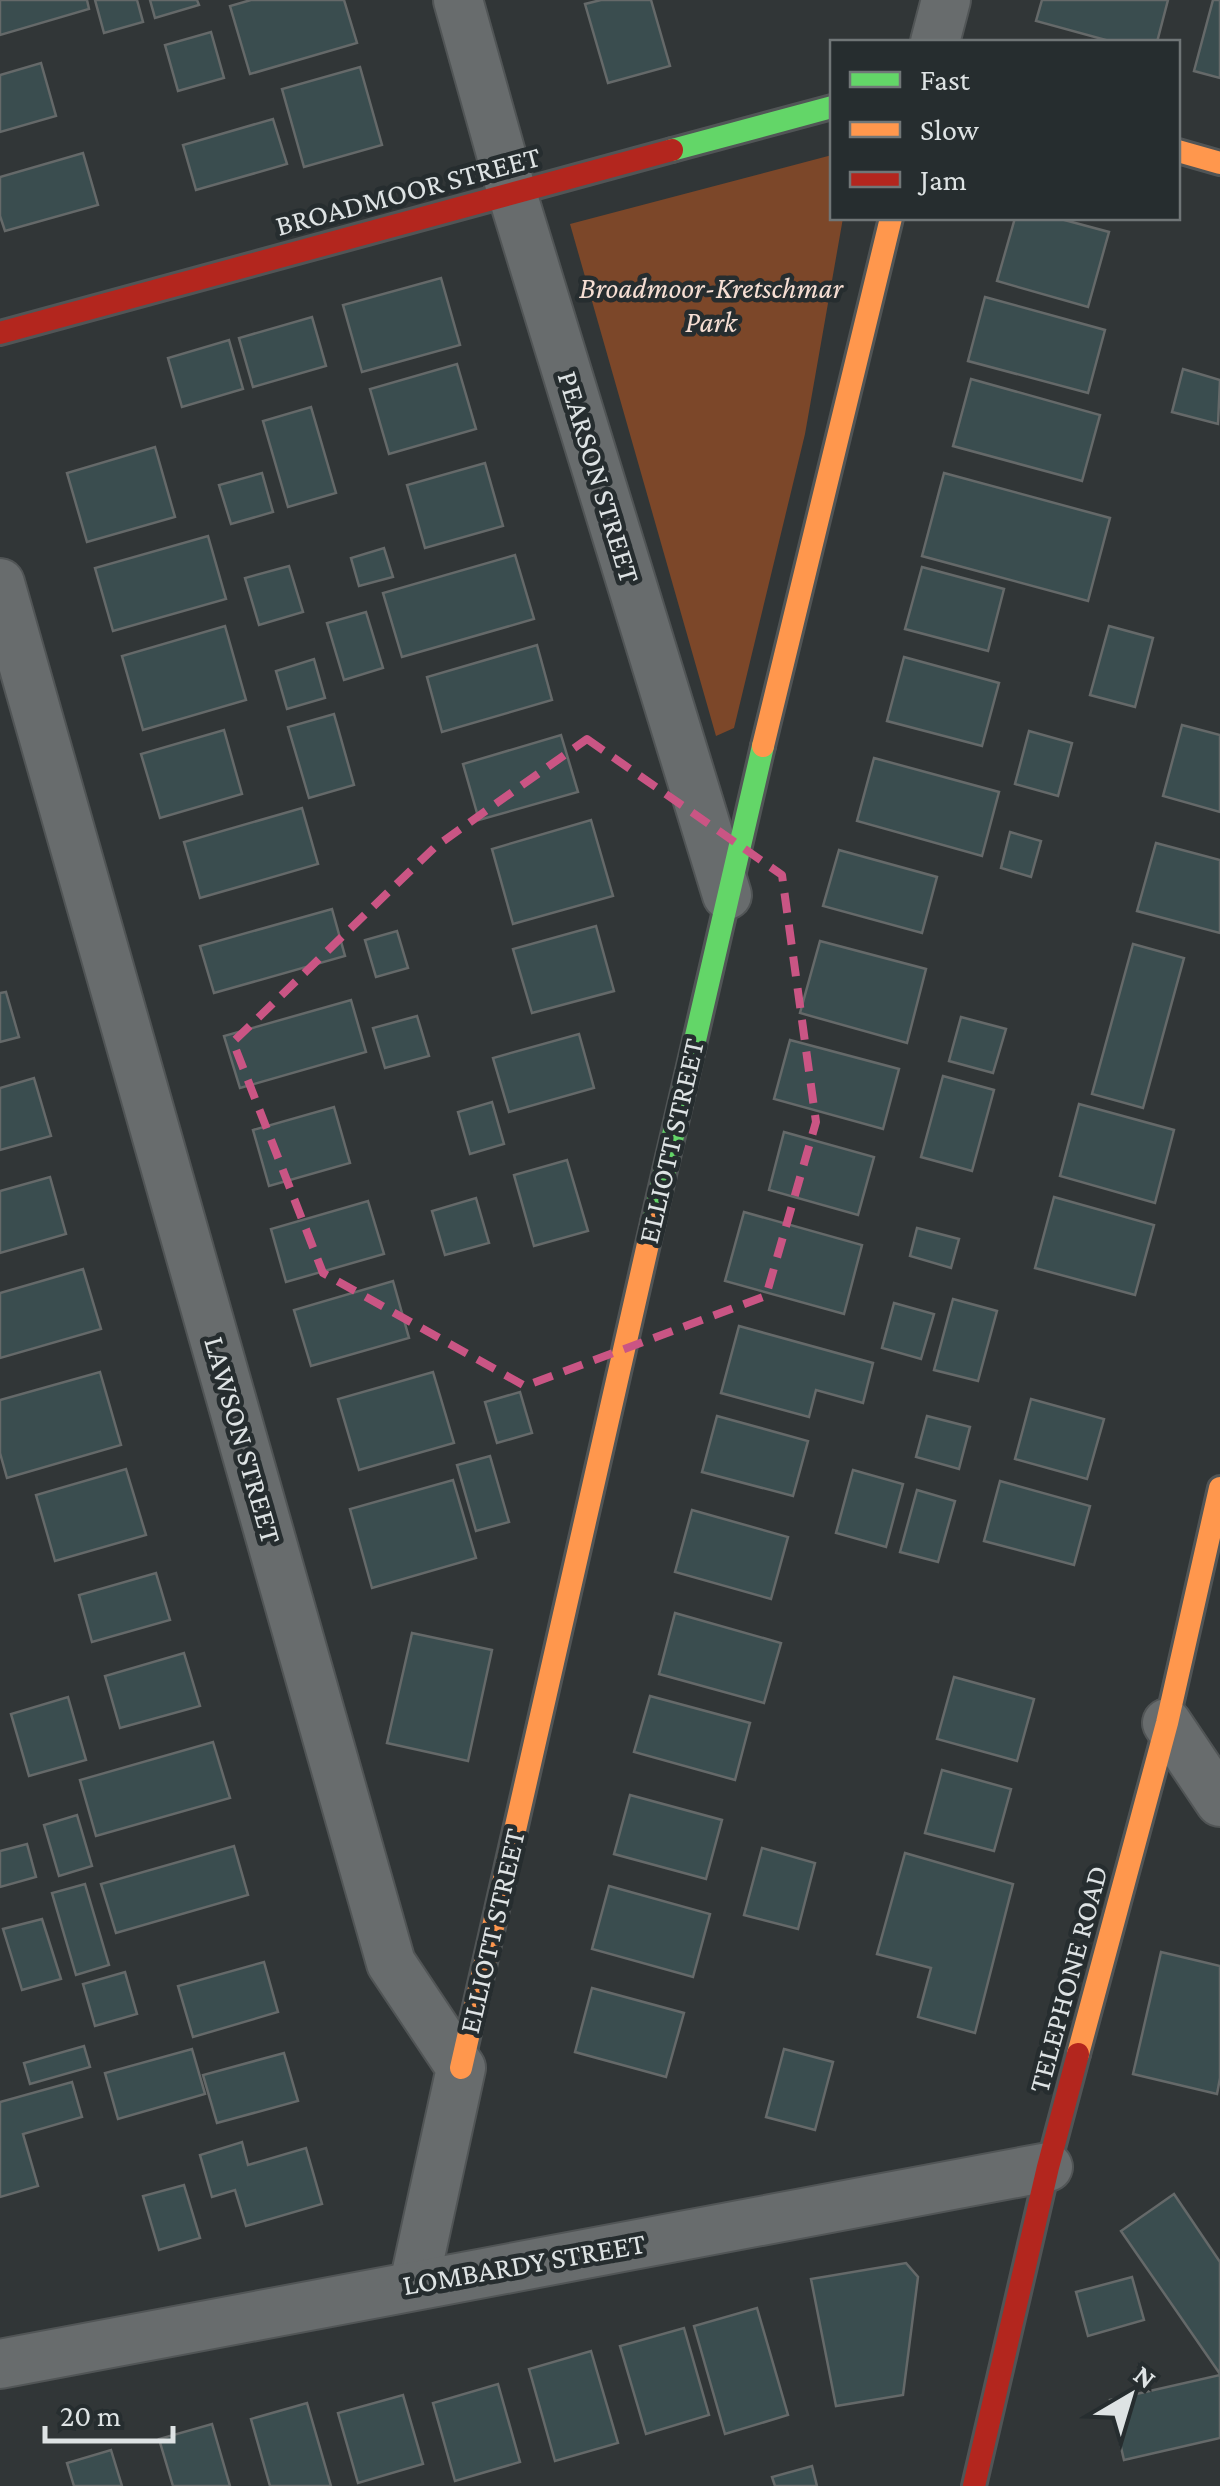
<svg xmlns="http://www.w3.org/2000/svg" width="1220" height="2486" font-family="'Crimson Pro',serif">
  <rect width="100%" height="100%" fill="#313637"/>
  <!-- green -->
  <polygon fill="#7c4729" points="832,155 832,218 843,218 805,434 734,728 716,736 570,224"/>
  <!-- building -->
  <g fill="#3a4d4f" stroke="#656969" stroke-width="2.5">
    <polygon points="0,0 87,0 89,9 0,35"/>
    <polygon points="95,0 137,0 143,22 104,33"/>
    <polygon points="150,0 197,0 199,5 155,18"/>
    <polygon points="251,0 344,0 357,43 250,74 230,6"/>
    <polygon points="601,0 651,0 670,66 608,83 585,4"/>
    <polygon points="1042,0 1168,0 1157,42 1113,42 1036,21"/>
    <polygon points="1213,0 1220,0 1220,78 1194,71"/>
    <polygon points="211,32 224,78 178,91 165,45"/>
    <polygon points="41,63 56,116 0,132 0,75"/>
    <polygon points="360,67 382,145 304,167 282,89"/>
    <polygon points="273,119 287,164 196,190 183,145"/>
    <polygon points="83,153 98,205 5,231 0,216 0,177"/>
    <polygon points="1015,218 1057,218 1109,232 1088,307 997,281"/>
    <polygon points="441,278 460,345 362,372 343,305"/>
    <polygon points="985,297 1105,330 1088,393 968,361"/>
    <polygon points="312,317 326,366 253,387 239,338"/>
    <polygon points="229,340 243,389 182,407 168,358"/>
    <polygon points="457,364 476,429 389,454 370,389"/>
    <polygon points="1183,369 1220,380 1218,424 1172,412"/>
    <polygon points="971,379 1100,415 1082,481 953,446"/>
    <polygon points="311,407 336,493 288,507 263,421"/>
    <polygon points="155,447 175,517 87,542 67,473"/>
    <polygon points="485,463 503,526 425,548 407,485"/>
    <polygon points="262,473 273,512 231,524 219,485"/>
    <polygon points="944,473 1110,518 1088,601 922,556"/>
    <polygon points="208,536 226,599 113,631 95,568"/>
    <polygon points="384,548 393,577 359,586 351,558"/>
    <polygon points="515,555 534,619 402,657 383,593"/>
    <polygon points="289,566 303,612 259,625 245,578"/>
    <polygon points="922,567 1004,589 988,651 905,629"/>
    <polygon points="366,612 383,668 344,680 327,623"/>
    <polygon points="225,626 246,700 143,730 122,656"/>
    <polygon points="1109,626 1153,638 1135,707 1090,695"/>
    <polygon points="537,645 552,700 442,732 427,677"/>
    <polygon points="904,657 999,683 982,746 887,721"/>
    <polygon points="314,659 325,698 287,709 276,671"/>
    <polygon points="334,714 354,785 309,798 288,727"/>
    <polygon points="1182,725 1220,735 1220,812 1163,796"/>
    <polygon points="224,730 242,794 160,818 141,754"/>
    <polygon points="1029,731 1072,743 1058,796 1015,784"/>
    <polygon points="561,735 578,792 479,820 463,764"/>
    <polygon points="874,758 999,792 982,856 857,821"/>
    <polygon points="302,808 318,864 200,898 184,842"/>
    <polygon points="591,820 613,896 513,924 492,849"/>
    <polygon points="1010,832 1041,841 1031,877 1001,868"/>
    <polygon points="1156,843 1220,860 1220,933 1137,911"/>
    <polygon points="839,850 937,877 922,933 823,906"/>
    <polygon points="332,909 345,956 214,993 200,946"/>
    <polygon points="596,926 614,991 532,1013 513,949"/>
    <polygon points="397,931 408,968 376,977 365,940"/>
    <polygon points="820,941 926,969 907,1043 800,1013"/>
    <polygon points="1133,944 1184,958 1143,1108 1092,1094"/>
    <polygon points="6,992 19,1037 0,1042 0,993"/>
    <polygon points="351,1000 366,1052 240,1088 224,1036"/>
    <polygon points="417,1016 429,1056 385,1068 373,1028"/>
    <polygon points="961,1017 1006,1029 993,1073 949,1061"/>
    <polygon points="579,1034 594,1088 509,1112 493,1058"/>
    <polygon points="790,1040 899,1069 883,1129 774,1099"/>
    <polygon points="943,1076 994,1090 972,1171 921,1157"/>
    <polygon points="34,1078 51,1136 0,1150 0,1088"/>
    <polygon points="492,1102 504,1144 470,1154 458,1112"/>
    <polygon points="1079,1104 1174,1130 1155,1203 1060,1176"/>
    <polygon points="334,1107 350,1163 269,1186 253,1130"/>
    <polygon points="784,1132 874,1157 858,1215 769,1190"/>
    <polygon points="567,1160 588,1231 534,1246 514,1175"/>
    <polygon points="50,1177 66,1234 0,1253 0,1191"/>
    <polygon points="1054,1197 1154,1225 1135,1295 1035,1268"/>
    <polygon points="476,1198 489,1243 445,1255 432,1211"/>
    <polygon points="368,1201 384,1254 286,1282 271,1229"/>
    <polygon points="744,1212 862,1245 844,1314 725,1281"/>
    <polygon points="917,1228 959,1239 951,1268 910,1256"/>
    <polygon points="83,1269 101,1329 0,1358 0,1293"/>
    <polygon points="393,1281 409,1338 311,1366 294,1310"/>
    <polygon points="953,1299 997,1311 978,1381 934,1370"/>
    <polygon points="894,1303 934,1314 921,1359 882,1348"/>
    <polygon points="739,1326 873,1363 863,1403 816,1390 809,1417 721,1393"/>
    <polygon points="100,1372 121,1445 7,1478 0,1453 0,1400"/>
    <polygon points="433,1372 454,1443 359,1470 338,1399"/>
    <polygon points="520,1392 532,1433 497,1443 485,1402"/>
    <polygon points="1031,1399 1104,1419 1087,1479 1015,1459"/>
    <polygon points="717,1416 808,1441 793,1496 702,1472"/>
    <polygon points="927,1416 970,1427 959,1469 916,1457"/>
    <polygon points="490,1456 509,1522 476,1531 457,1465"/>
    <polygon points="126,1469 146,1535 55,1561 36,1495"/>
    <polygon points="853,1470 903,1484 886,1547 836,1533"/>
    <polygon points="453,1480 476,1558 372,1588 350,1509"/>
    <polygon points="1000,1481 1090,1506 1074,1565 984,1541"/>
    <polygon points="917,1490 955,1501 938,1562 900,1552"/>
    <polygon points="692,1510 788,1537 771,1599 675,1572"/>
    <polygon points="156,1573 170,1620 92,1642 79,1595"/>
    <polygon points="675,1613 781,1643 764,1703 659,1674"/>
    <polygon points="412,1633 492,1650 468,1761 387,1743"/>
    <polygon points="184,1653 200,1706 120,1728 105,1676"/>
    <polygon points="954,1677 1034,1699 1017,1761 937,1739"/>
    <polygon points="650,1696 750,1723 735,1780 634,1752"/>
    <polygon points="68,1697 86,1760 29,1776 11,1714"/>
    <polygon points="213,1742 230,1798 96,1836 80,1780"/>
    <polygon points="942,1770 1011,1789 994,1851 925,1833"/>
    <polygon points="630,1795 722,1820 706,1879 614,1854"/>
    <polygon points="77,1815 92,1866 59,1876 44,1825"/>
    <polygon points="27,1844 36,1877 0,1887 0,1851"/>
    <polygon points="234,1846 248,1895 116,1933 101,1884"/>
    <polygon points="762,1848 815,1863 798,1929 744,1915"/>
    <polygon points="905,1853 1013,1884 975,2033 918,2017 931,1968 877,1954"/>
    <polygon points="85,1884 109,1965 76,1975 52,1893"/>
    <polygon points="609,1886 710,1914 693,1977 592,1949"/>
    <polygon points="42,1919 61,1979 22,1990 3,1929"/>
    <polygon points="1161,1952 1220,1966 1220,2078 1217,2094 1133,2074"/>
    <polygon points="264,1962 278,2012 193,2037 178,1986"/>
    <polygon points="125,1972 137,2014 95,2026 83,1984"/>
    <polygon points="592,1988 684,2013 666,2077 575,2052"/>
    <polygon points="84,2046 90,2067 30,2084 24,2063"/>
    <polygon points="192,2049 205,2094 118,2119 105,2073"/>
    <polygon points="784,2049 833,2062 815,2130 766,2117"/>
    <polygon points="284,2053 298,2101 217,2123 203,2075"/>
    <polygon points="72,2082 82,2117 23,2134 38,2186 0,2197 0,2102"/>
    <polygon points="242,2142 248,2165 306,2148 322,2204 246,2226 235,2190 212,2197 200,2155"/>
    <polygon points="184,2185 200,2238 159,2250 143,2196"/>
    <polygon points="1174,2194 1220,2262 1220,2374 1121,2231"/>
    <polygon points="906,2263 918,2277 903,2395 836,2406 811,2279"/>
    <polygon points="1132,2277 1144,2320 1088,2336 1076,2292"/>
    <polygon points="757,2308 788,2415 725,2434 694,2326"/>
    <polygon points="684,2328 709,2415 646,2434 620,2346"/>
    <polygon points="591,2351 618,2443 555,2461 529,2369"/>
    <polygon points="1220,2375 1220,2438 1124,2460 1110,2400"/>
    <polygon points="498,2384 520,2462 455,2481 433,2403"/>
    <polygon points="403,2395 423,2464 358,2483 338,2413"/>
    <polygon points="307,2403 331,2486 270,2486 251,2419"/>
    <polygon points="212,2424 230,2486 173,2486 159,2439"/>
    <polygon points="111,2450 122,2486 74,2486 67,2463"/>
    <polygon points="812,2466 817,2486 775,2486 772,2477"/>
  </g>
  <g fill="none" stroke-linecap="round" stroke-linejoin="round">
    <defs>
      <g id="street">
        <polyline points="458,0 512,193 727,895"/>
        <polyline points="935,42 946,0"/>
        <polyline points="0,583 391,1963 461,2068 414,2284"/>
        <polyline points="1167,1723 1220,1802"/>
        <polyline points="0,2364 1048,2167"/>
      </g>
      <g id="fast">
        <polyline points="672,150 832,107"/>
        <polyline points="653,1222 763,746"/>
      </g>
      <g id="slow">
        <polyline points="1178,151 1220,163"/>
        <polyline points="763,746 891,218"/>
        <polyline points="1078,2054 1167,1723 1220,1488"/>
        <polyline points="461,2068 653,1222"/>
      </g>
      <g id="jam">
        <polyline points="0,333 672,150"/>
        <polyline points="974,2486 1048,2167 1078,2054"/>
      </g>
    </defs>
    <!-- street casing -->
    <use href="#street" stroke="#515556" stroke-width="52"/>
    <!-- fast casing -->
    <use href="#fast" stroke="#515556" stroke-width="28"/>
    <!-- slow casing -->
    <use href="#slow" stroke="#515556" stroke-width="28"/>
    <!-- jam casing -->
    <use href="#jam" stroke="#515556" stroke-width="28"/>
    <!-- street -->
    <use href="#street" stroke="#686c6d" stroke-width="48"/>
    <!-- fast -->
    <use href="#fast" stroke="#63d668" stroke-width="22"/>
    <!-- slow -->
    <use href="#slow" stroke="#ff974d" stroke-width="22"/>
    <!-- jam -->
    <use href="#jam" stroke="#b3261e" stroke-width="22"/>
  </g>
  <!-- marked area -->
  <path fill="none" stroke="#ca5584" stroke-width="8" stroke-dasharray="20 12" stroke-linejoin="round" d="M587,739L782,875L816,1122L766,1296L525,1386L323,1273L233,1042L435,847Z"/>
  <g text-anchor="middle" stroke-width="9" stroke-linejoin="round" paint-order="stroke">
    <!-- street labels -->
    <g font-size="30" fill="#dee3e4" stroke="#262d2f">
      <text transform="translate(408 191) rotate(-15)" y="10">BROADMOOR STREET</text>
      <text transform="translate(599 477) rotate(73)" y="10">PEARSON STREET</text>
      <text transform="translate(671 1141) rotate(-77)" y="10">ELLIOTT STREET</text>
      <text transform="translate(243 1440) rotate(74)" y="10">LAWSON STREET</text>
      <text transform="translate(492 1931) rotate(-77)" y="10">ELLIOTT STREET</text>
      <text transform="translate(1068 1979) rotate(-75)" y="10">TELEPHONE ROAD</text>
      <text transform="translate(524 2264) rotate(-10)" y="10">LOMBARDY STREET</text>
    </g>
    <!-- park labels -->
    <g font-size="30" font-style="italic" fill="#f6ded3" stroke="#262d2f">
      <text x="711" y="298">Broadmoor-Kretschmar<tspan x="711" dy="34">Park</tspan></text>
    </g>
  </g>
  <!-- legend -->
  <rect x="830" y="40" width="350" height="180" fill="#262d2f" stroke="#707677" stroke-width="2.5"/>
  <rect x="850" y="72" width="50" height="15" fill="#63d668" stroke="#707677" stroke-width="2.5"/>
  <text x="920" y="90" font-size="30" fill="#dee3e4">Fast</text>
  <rect x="850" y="122" width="50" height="15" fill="#ff974d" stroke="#707677" stroke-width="2.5"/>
  <text x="920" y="140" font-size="30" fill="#dee3e4">Slow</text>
  <rect x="850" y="172" width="50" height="15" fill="#b3261e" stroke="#707677" stroke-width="2.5"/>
  <text x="920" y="190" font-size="30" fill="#dee3e4">Jam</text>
  <!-- north arrow -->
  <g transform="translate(1130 2396) rotate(38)" stroke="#262d2f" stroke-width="8" paint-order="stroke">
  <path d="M0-8L18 38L0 25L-18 38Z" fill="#dee3e4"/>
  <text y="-15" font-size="28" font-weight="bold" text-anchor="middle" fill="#dee3e4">N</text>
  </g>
  <!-- scale -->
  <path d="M45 2426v15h128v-15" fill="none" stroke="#dee3e4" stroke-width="5"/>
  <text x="60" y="2426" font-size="30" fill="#dee3e4" stroke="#262d2f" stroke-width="8" paint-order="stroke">20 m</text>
</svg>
